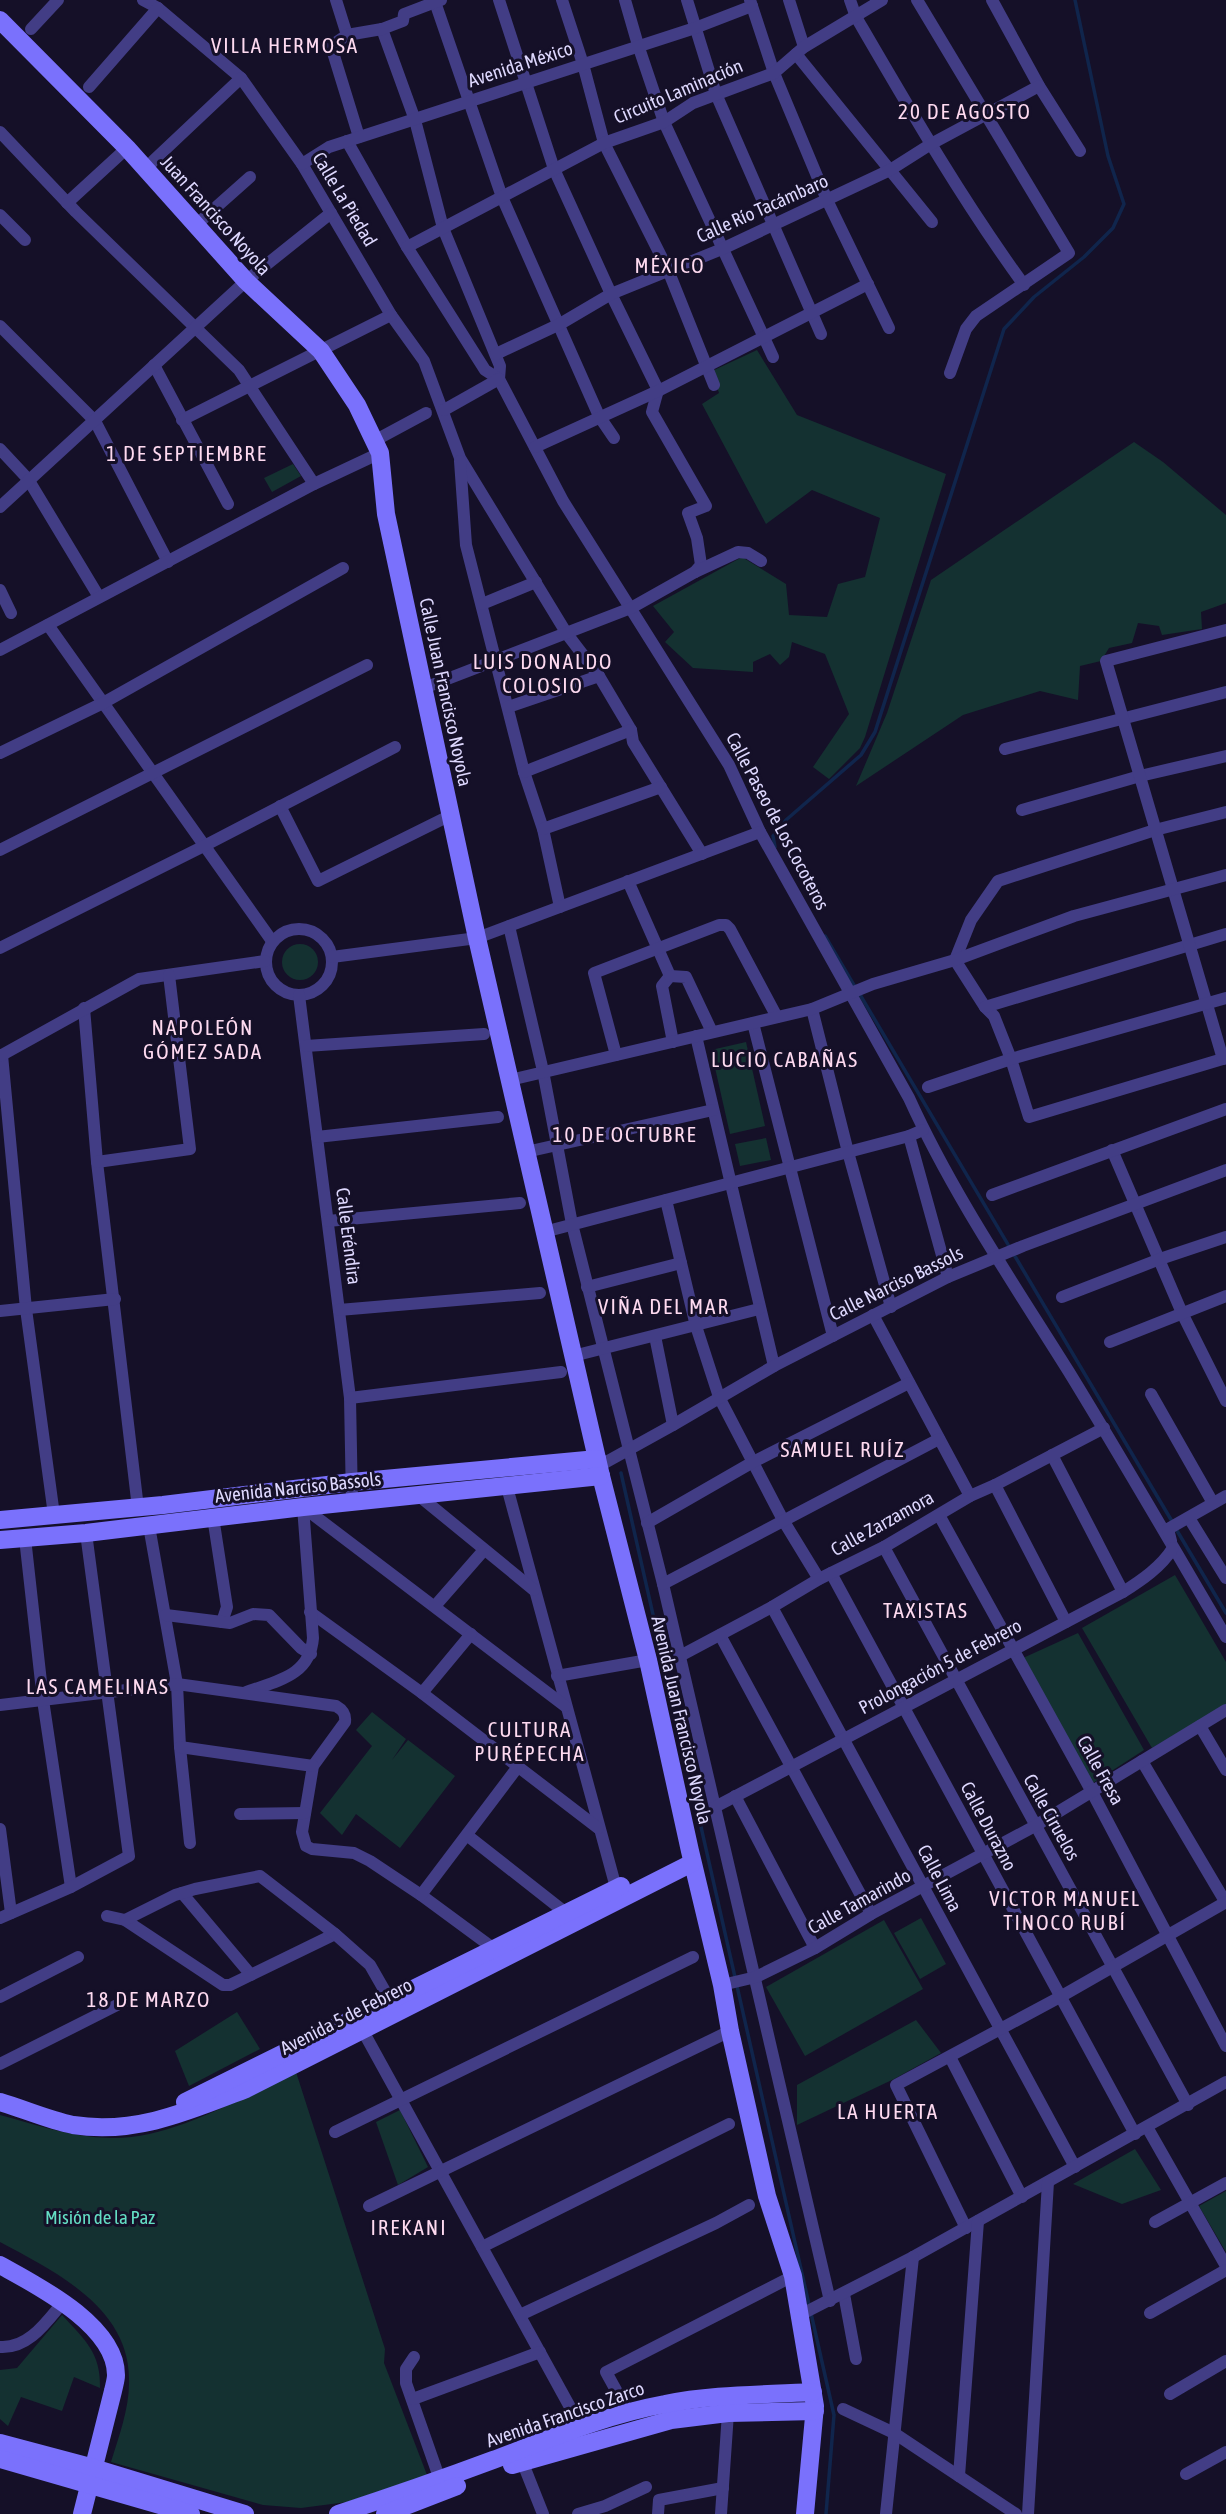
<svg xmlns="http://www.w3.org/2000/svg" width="1226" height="2514" font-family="'Asap Condensed',sans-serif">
  <rect width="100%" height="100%" fill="#151028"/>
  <!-- green -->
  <g fill="#143131">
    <polygon points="757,350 797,415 946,474 865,737 860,748 829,779 813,767 849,714 825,654 792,642 789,657 780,665 770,654 753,662 753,672 693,668 665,642 674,632 653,606 742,557 786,584 789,615 827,617 838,584 865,577 880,518 812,490 766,524 702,404 719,393 712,371"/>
    <polygon points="1134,442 1163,462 1226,515 1226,603 1201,612 1202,629 1162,635 1159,626 1138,623 1132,643 1109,648 1101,661 1080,666 1078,700 1040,691 963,715 856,786 887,713 931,580"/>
    <polygon points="293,464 301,476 272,492 264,478"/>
    <circle cx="300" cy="962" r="18"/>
    <polygon points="746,1042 765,1126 730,1134 711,1050"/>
    <polygon points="766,1138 771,1160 740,1166 735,1144"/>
    <polygon points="1175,1575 1226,1662 1226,1705 1152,1748 1082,1628"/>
    <polygon points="1078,1633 1144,1750 1093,1783 1023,1658"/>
    <polygon points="372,1712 406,1739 392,1760 408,1740 455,1776 400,1848 356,1814 342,1835 320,1813 372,1746 356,1730"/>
    <polygon points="921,1918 946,1964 920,1979 894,1933"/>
    <polygon points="884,1920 923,1989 805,2056 766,1987"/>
    <polygon points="237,2012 260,2049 189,2086 175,2051"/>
    <polygon points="916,2020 941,2053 894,2079 797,2125 797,2085"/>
    <path d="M296,2072L385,2349L384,2363L427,2475L347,2502L301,2508L263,2505L111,2462C119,2436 130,2407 129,2379C129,2307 54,2271 0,2242V2115C37,2125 72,2137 110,2138C171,2140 242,2097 296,2072Z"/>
    <polygon points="400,2110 428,2167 398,2185 376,2122"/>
    <polygon points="1135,2149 1161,2190 1122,2204 1073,2184"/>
    <polygon points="1226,2191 1226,2252 1199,2206"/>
    <path d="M62,2315C85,2340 101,2353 100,2388L74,2377L62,2411L21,2397L8,2426L0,2419V2370L17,2368Z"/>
  </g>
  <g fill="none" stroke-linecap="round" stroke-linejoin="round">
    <!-- stream -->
    <g stroke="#10254c" stroke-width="3.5">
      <polyline points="775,847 773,836 786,820 861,755 875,732 1004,329 1034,297 1084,257 1113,228 1124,204 1108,156 1075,0"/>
      <polyline points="825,936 855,987"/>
      <polyline points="859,993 1173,1523"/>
      <polyline points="621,1473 834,2415 826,2514"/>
      <polyline points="1176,1529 1226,1613"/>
    </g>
    <!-- street -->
    <g stroke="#423d85" stroke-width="12">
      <polyline points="143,0 158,8 241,78 302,164 391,315 424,361 460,458 567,634 599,676 631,730 633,742 702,854"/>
      <polyline points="336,0 347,35"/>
      <polyline points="499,0 554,169 611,294 658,390 652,412 706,506 688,513 697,538 701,565 695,572"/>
      <polyline points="562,0 583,64 604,143 668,270 714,385"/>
      <polyline points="625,0 638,45 664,122 773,357"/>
      <polyline points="687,0 716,94 821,334"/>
      <polyline points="750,0 774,73 827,200 889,328"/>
      <polyline points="789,0 804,47"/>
      <path d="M850,0L856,17C909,108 962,200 1024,285"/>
      <polyline points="917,0 1069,253 976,316 966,329 950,373"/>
      <polyline points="992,0 1039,86 1080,151"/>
      <polyline points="435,2 502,197 599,416 614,438"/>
      <polyline points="31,29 58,0"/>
      <polyline points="382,29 415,120 443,228 500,366 499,379"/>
      <polyline points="796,54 932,222"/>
      <polyline points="89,87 158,8"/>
      <polyline points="0,132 76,212 239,370 314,484"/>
      <polyline points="359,137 331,46 347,35 382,29 403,21 404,14 441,0"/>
      <path d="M347,141L407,247L485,370L499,379L563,501L729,765L760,832L909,1098C952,1193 1014,1284 1069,1372C1123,1460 1174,1549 1226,1637"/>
      <polyline points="302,164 329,147 695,28 752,6"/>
      <polyline points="146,170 154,160 241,78"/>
      <polyline points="67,203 127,148"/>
      <polyline points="0,215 25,240"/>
      <polyline points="196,225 250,177"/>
      <polyline points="407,247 604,143 664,122 693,103 774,73 804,47 882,0"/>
      <polyline points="0,326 95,421 168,562"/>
      <polyline points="496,354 560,324 611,294 722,249 890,170 931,144 1039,86"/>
      <polyline points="154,365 228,504"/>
      <polyline points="444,410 499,379"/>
      <polyline points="182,420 391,315"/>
      <polyline points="374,441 426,413"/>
      <polyline points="535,447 660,390 868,284"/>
      <polyline points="0,449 28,479 99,597"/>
      <polyline points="460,461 466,545 524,772 543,829 560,907"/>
      <polyline points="0,507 246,281 331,213"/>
      <polyline points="0,590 11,613"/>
      <polyline points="482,604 536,582"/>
      <polyline points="48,625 272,941"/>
      <polyline points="0,650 314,484 380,453"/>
      <polyline points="424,688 631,608 695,572 738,552 748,553 761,561"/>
      <polyline points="508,707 599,676"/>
      <polyline points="1005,749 1226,692"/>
      <polyline points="0,753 103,703 343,568"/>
      <polyline points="524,772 631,730"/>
      <polyline points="280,806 318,881 451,815"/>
      <polyline points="1022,810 1140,776 1226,756"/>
      <polyline points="543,829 661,787"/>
      <polyline points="0,850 367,665"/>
      <polyline points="628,881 670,976 662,986 673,1042"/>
      <polyline points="509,926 543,1071 572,1224 663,1584 830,2301"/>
      <circle cx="299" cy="962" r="33"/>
      <polyline points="0,948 204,846 395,747"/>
      <polyline points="332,957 477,938 760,832"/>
      <polyline points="955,960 985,1007 994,1016 1011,1059 1029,1117 1226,1058"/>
      <polyline points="955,960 971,920 998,881 1155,830 1226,812"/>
      <polyline points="670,976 686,977 712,1032"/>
      <polyline points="299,995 350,1398 352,1502"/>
      <polyline points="985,1007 1226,934"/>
      <polyline points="84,1008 97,1162 138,1508"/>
      <polyline points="812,1009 848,1152 891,1307"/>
      <polyline points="753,1023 833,1336"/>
      <polyline points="696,1036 774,1366"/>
      <polyline points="306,1046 484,1034"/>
      <polyline points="2,1055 26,1309 54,1515"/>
      <polyline points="616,1055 594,973 719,925 726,925 730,929 777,1017"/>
      <polyline points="0,1056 139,979 265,961"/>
      <polyline points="1223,1059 1106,661 1226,630"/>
      <polyline points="510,1080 812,1009 873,984 955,960 1074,916 1226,875"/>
      <polyline points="928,1087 1011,1059 1226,998"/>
      <polyline points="909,1136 948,1277"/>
      <polyline points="317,1137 498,1117"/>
      <polyline points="1112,1150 1182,1313 1226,1401"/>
      <polyline points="526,1152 713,1110"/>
      <polyline points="97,1162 190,1149 169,975"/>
      <polyline points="992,1195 1226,1109"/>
      <polyline points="666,1200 696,1326 719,1397 783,1520 819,1579"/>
      <polyline points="328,1221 520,1203"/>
      <polyline points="544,1232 909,1136 923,1130"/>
      <polyline points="587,1287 681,1263"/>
      <polyline points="1062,1297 1160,1259 1226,1237"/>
      <polyline points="339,1310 540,1293"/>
      <polyline points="0,1311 115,1299"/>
      <polyline points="873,1315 970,1496"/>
      <polyline points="655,1336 673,1425"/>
      <polyline points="1110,1342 1226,1296"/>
      <polyline points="573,1356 759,1309"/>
      <polyline points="1151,1394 1213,1503"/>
      <polyline points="350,1398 561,1372"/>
      <polyline points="1052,1455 1123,1592"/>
      <polyline points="599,1466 673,1425 774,1366 948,1277 1023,1246 1226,1170"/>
      <polyline points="995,1485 1066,1622"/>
      <polyline points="507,1487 618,1895"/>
      <polyline points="418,1495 534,1590"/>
      <polyline points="303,1507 565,1706"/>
      <polyline points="939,1515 1092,1792 1226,2046"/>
      <polyline points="213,1517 226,1601 227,1607 222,1622"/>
      <polyline points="1189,1518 1226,1578"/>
      <polyline points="647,1523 753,1462 909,1383"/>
      <polyline points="149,1526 177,1684 180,1747 190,1843"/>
      <polyline points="25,1538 43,1700 71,1887"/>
      <polyline points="1171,1541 1168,1529 1226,1496"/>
      <polyline points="884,1547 1188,2105"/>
      <polyline points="831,1573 1135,2134"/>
      <polyline points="663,1584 939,1439"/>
      <polyline points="435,1606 484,1550"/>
      <polyline points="772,1607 1075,2167"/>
      <polyline points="310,1612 422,1693 598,1828"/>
      <polyline points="166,1615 230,1623 253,1614 269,1615 301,1648 311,1654"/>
      <polyline points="720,1635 871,1914"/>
      <polyline points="680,1656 772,1607 819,1579 884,1547 970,1496 995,1485 1104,1428"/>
      <polyline points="557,1676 648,1660"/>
      <path d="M244,1693C275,1681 310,1677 313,1638L303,1507"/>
      <polyline points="422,1693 471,1634"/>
      <path d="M0,1705L177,1684L336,1706C343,1710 346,1714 345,1722L313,1766L302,1832L306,1846L312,1849L354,1853L370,1861L421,1895L493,1948L496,1956"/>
      <polyline points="1200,1726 1226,1770"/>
      <polyline points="180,1747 313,1766"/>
      <polyline points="1142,1761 1226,1903"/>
      <polyline points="735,1796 815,1948"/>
      <path d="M715,1807L1123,1592C1142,1580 1161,1567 1173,1548"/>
      <polyline points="240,1814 305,1813"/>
      <polyline points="0,1829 11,1913"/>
      <polyline points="468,1836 566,1913"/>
      <polyline points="182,1893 251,1975"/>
      <polyline points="421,1895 517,1768"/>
      <polyline points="107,1916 125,1920 223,1985 230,1985 335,1934"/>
      <polyline points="0,1918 71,1887 129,1856 86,1533"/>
      <polyline points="125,1920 175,1895 195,1889 260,1876 335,1934 370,1965 394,2007"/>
      <polyline points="722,1985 756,1977 815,1948 871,1914 1035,1826 1226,1710"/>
      <polyline points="0,1997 78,1957"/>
      <polyline points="363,2031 581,2427"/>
      <polyline points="950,2057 1022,2197"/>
      <polyline points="0,2064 127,2000"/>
      <polyline points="1147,2127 1226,2266"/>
      <polyline points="335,2132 693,1957"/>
      <polyline points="369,2206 730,2031"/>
      <polyline points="1155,2222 1226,2183"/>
      <polyline points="966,2228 896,2085 1060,1997 1226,1902"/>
      <polyline points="482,2247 729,2124"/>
      <polyline points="844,2294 856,2359"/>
      <polyline points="1150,2313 1226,2270"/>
      <polyline points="520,2315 716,2223 749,2205"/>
      <polyline points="800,2315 913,2257 1226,2082"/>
      <path d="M0,2347C29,2349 47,2321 64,2301"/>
      <polyline points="414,2357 406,2369 406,2383 440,2480"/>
      <polyline points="1170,2394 1226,2361"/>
      <polyline points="413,2399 540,2352"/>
      <polyline points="843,2409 894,2433 1016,2514"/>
      <polyline points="628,2412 606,2372 793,2276"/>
      <polyline points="522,2461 543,2514"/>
      <polyline points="1186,2474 1226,2452"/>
      <polyline points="959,2476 978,2221"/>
      <polyline points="578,2514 605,2506 646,2487"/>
      <polyline points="658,2514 659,2500 723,2488"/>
      <polyline points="721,2514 728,2413"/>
      <polyline points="886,2514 913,2257"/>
      <polyline points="1028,2514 1048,2182"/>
    </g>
    <!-- secondary -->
    <g stroke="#7a71fc" stroke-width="18">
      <polyline points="0,20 127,148 246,281 321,351 357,405 380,453 386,514 477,938 601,1476 648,1660 690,1851 722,1985 730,2031 767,2196 793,2276 815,2406 805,2514"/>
      <polyline points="0,1520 163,1505 352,1482 597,1459"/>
      <polyline points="0,1540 86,1533 303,1507 601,1476"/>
      <path d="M0,2102C24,2109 48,2120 73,2125C135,2135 189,2111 246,2089L692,1863"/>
      <polyline points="185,2102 621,1886"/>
      <path d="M0,2265C36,2285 116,2325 116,2375C116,2380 114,2386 113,2391L82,2514"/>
      <polyline points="0,2443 94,2468 245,2514"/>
      <polyline points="0,2459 191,2514"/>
      <polyline points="512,2465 671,2420 728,2413 815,2411"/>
      <path d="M338,2514C390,2497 442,2479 493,2460C549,2439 605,2415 665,2404C713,2394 764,2395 813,2392"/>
      <polyline points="385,2514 457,2486"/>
    </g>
  </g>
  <g text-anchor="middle" stroke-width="6" stroke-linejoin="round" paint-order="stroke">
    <!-- street labels -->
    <g font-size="19" fill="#ded8fe" stroke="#151028">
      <text transform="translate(520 64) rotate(-18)" y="7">Avenida México</text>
      <text transform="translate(678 91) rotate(-23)" y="7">Circuito Laminación</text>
      <text transform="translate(345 199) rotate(59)" y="7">Calle La Piedad</text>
      <text transform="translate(762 208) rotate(-24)" y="7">Calle Río Tacámbaro</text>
      <text transform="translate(216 215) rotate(48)" y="7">Juan Francisco Noyola</text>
      <text transform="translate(446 692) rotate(78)" y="7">Calle Juan Francisco Noyola</text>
      <text transform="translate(778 821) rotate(62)" y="7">Calle Paseo de Los Cocoteros</text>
      <text transform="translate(349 1236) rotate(83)" y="7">Calle Eréndira</text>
      <text transform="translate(896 1283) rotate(-26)" y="7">Calle Narciso Bassols</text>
      <text transform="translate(298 1487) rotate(-6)" y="7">Avenida Narciso Bassols</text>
      <text transform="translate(882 1523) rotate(-29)" y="7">Calle Zarzamora</text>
      <text transform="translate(940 1666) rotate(-28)" y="7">Prolongación 5 de Febrero</text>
      <text transform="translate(682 1720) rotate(77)" y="7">Avenida Juan Francisco Noyola</text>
      <text transform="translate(1101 1770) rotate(61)" y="7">Calle Fresa</text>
      <text transform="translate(1052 1817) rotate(61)" y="7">Calle Ciruelos</text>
      <text transform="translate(989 1826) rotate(62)" y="7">Calle Durazno</text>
      <text transform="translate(940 1878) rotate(62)" y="7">Calle Lima</text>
      <text transform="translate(859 1901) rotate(-29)" y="7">Calle Tamarindo</text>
      <text transform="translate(346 2016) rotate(-27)" y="7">Avenida 5 de Febrero</text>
      <text transform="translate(565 2414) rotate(-19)" y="7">Avenida Francisco Zarco</text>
    </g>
    <!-- park labels -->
    <g font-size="19" fill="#64dec4" stroke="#151028">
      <text x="100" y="2224">Misión de la Paz</text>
    </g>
    <!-- neighbourhood labels -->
    <g font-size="21" letter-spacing="2" fill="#fedaf0" stroke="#151028">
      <text x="285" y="53">VILLA HERMOSA</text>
      <text x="965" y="119">20 DE AGOSTO</text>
      <text x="670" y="273">MÉXICO</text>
      <text x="187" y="461">1 DE SEPTIEMBRE</text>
      <text x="543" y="669">LUIS DONALDO<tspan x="543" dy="24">COLOSIO</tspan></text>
      <text x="203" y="1035">NAPOLEÓN<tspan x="203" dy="24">GÓMEZ SADA</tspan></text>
      <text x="785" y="1067">LUCIO CABAÑAS</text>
      <text x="625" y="1142">10 DE OCTUBRE</text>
      <text x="664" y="1314">VIÑA DEL MAR</text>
      <text x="843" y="1457">SAMUEL RUÍZ</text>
      <text x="926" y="1618">TAXISTAS</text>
      <text x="98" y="1694">LAS CAMELINAS</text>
      <text x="530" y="1737">CULTURA<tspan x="530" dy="24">PURÉPECHA</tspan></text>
      <text x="1065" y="1906">VICTOR MANUEL<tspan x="1065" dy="24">TINOCO RUBÍ</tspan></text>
      <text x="149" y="2007">18 DE MARZO</text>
      <text x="888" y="2119">LA HUERTA</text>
      <text x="409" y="2235">IREKANI</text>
    </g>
  </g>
</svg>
